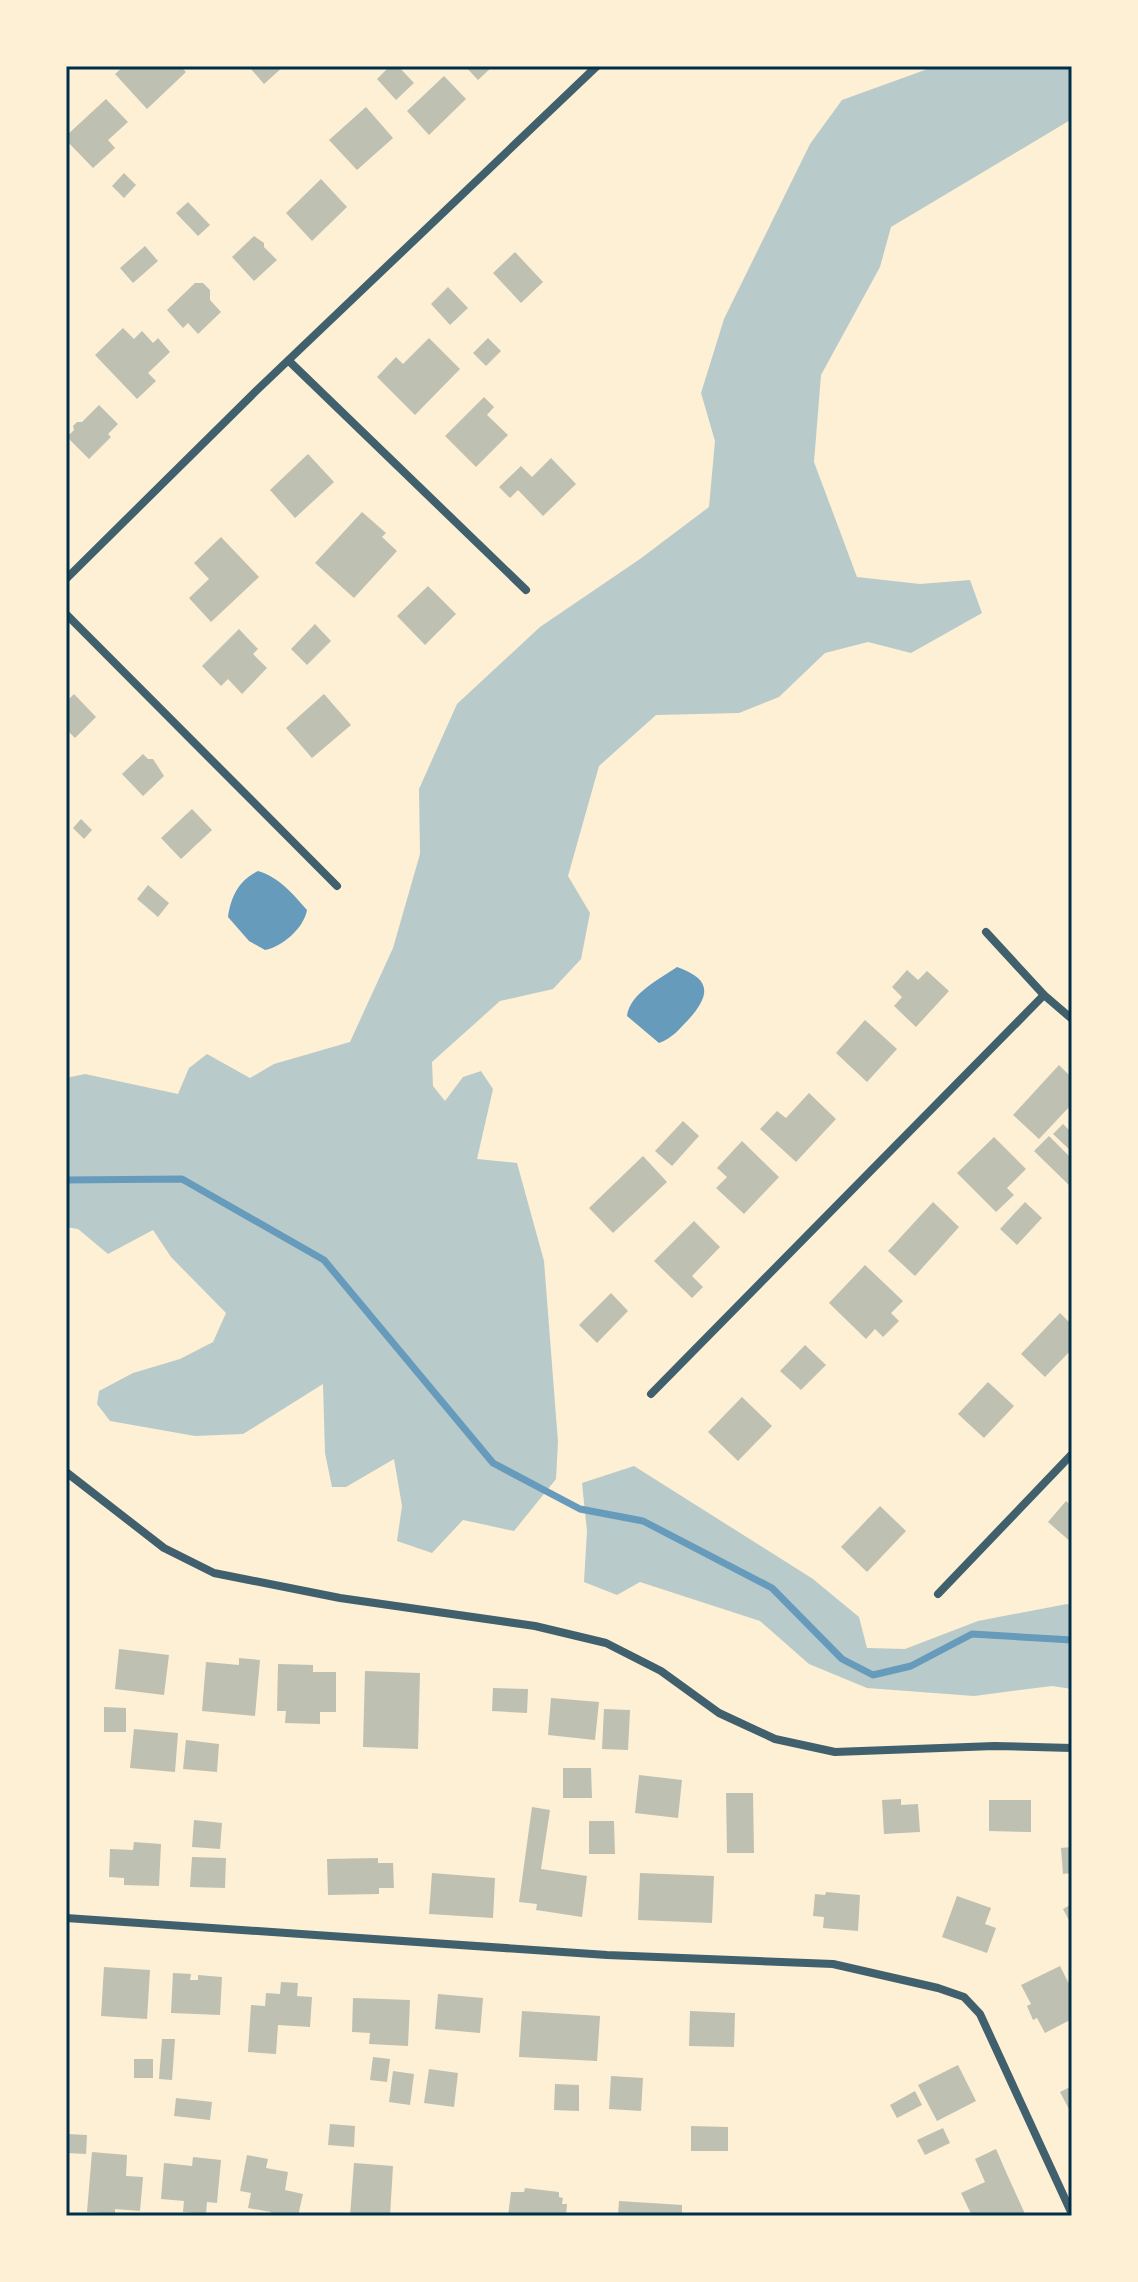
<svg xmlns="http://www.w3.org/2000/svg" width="1138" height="2282" font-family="'Exo 2',sans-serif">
  <rect width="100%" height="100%" fill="#fdf0d5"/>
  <!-- green -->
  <g fill="#b9caca">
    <polygon points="936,66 1072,66 1072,119 891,227 880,267 821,375 814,462 857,577 920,584 970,580 982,613 911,653 868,642 825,653 779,697 739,713 656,715 599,766 568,876 590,913 581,959 553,989 500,1001 432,1062 433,1086 445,1101 463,1077 481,1071 493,1089 477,1159 517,1163 544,1261 558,1442 556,1479 514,1531 463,1520 432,1553 397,1541 402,1506 394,1459 346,1487 332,1487 325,1453 323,1384 243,1434 195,1436 110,1421 97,1404 99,1391 133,1373 180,1359 213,1342 226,1313 171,1257 153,1230 108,1254 78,1229 66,1227 66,1078 85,1074 178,1094 189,1068 207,1054 250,1078 274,1064 350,1042 393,948 420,854 419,789 457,704 540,627 640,559 709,507 715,441 701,393 724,319 810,144 842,100"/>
    <polygon points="634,1466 813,1579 859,1617 867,1648 905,1649 978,1621 1067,1604 1072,1606 1072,1689 1052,1686 974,1696 867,1688 809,1664 760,1621 640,1582 617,1595 584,1582 587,1531 582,1483"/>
  </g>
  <!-- water -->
  <g fill="#669bbc">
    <path d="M258,871C279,877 293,894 307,910C304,928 282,947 265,950L249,941L228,917C231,897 238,881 258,871Z"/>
    <path d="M677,967C711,979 711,994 689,1019C679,1029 673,1038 659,1043L627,1016C630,993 660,979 677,967Z"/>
  </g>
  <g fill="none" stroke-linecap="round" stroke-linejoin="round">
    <!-- stream -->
    <polyline stroke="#669bbc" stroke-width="7" points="66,1180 182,1179 324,1260 493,1463 580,1509 643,1521 772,1588 842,1659 873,1675 911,1666 972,1634 1072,1640"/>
  </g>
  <!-- building -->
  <g fill="#bec0b2">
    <polygon points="124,66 180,66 186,72 147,109 115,74"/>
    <polygon points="252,66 284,66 264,84 250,68"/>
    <polygon points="390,66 398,66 414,83 396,100 377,79"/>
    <polygon points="465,66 493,66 478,80"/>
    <polygon points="444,76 466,99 429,135 407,111"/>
    <polygon points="106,99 128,122 108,140 115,148 93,168 66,140 66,136"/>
    <polygon points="366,107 393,138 357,170 329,140"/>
    <polygon points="124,173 136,185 124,198 112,186"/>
    <polygon points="321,179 347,207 312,241 286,213"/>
    <polygon points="188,202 210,225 198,236 176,213"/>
    <polygon points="254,236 264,243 264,247 277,260 254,281 232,257"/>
    <polygon points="145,246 158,261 133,283 120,268"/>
    <polygon points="515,252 543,282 521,303 493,273"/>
    <polygon points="195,283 203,283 210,290 210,300 221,312 198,334 188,323 183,328 167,310"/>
    <polygon points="448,287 468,308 450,325 431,304"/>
    <polygon points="123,328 134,339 142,331 153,343 158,338 170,352 148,373 156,381 137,399 95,355"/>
    <polygon points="429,338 460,369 415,415 377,377 396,357 403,364"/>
    <polygon points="488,338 501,351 486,366 473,353"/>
    <polygon points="484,397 494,407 487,415 508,435 476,467 445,436"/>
    <polygon points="99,405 118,424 108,434 111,437 89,459 67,437 74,430 73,426 77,422 82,422"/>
    <polygon points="308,454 334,482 295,518 270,490"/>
    <polygon points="551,458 576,484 543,516 518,490 510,498 499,487 521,466 532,477"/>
    <polygon points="362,512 386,533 382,537 397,551 354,598 315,563"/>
    <polygon points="221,537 259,577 211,622 189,598 209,579 194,563"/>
    <polygon points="428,586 456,614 425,645 397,616"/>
    <polygon points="315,624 331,641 307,665 291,649"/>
    <polygon points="239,629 258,649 253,654 267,668 242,694 228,679 221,686 202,666"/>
    <polygon points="74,694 96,717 75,738 66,729 66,702"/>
    <polygon points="324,694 351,725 312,758 286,728"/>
    <polygon points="143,754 148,759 153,759 164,776 143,796 122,774"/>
    <polygon points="192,809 212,830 181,859 161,838"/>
    <polygon points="81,819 92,830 84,839 73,828"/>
    <polygon points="148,885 169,903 158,917 137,899"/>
    <polygon points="907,970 918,980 927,971 949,991 916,1027 894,1006 902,997 892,987"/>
    <polygon points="865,1020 897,1049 867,1082 836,1053"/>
    <polygon points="1059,1065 1072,1078 1072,1104 1039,1139 1013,1115"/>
    <polygon points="809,1093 836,1119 796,1162 760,1129 777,1111 786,1118"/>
    <polygon points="683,1121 699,1136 672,1166 655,1151"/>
    <polygon points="1063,1124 1072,1133 1072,1152 1053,1134"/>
    <polygon points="1049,1136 1072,1159 1072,1188 1034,1151"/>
    <polygon points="994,1137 1026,1169 1007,1188 1014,1195 996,1212 957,1173"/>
    <polygon points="742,1141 779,1177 744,1214 716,1188 727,1177 717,1168"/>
    <polygon points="643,1156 667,1182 613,1233 589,1208"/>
    <polygon points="933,1202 959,1227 915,1276 888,1251"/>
    <polygon points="1025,1202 1042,1218 1017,1245 1000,1229"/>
    <polygon points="694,1221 720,1247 692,1276 703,1287 692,1298 654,1261"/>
    <polygon points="865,1265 903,1301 891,1313 899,1321 883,1337 875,1329 866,1339 829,1303"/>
    <polygon points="611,1293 628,1311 597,1343 579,1325"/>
    <polygon points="1060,1313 1072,1325 1072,1349 1045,1377 1021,1354"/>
    <polygon points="805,1345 826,1365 801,1390 780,1371"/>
    <polygon points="988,1382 1014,1406 984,1438 958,1414"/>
    <polygon points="742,1397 772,1426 738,1461 708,1432"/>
    <polygon points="1066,1501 1072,1506 1072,1543 1048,1522"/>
    <polygon points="880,1506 906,1531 867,1572 841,1547"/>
    <polygon points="119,1649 169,1655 164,1695 115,1689"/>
    <polygon points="239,1658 260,1660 255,1716 202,1711 206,1662 239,1665"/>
    <polygon points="278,1664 313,1665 313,1672 336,1672 336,1712 320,1712 320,1724 285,1723 286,1711 277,1711"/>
    <polygon points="365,1671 420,1673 418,1749 363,1747"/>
    <polygon points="493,1688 528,1689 527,1713 492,1711"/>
    <polygon points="551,1698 599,1702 595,1740 548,1735"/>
    <polygon points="104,1707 126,1708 126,1732 104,1732"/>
    <polygon points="604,1709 630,1710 628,1750 602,1749"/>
    <polygon points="134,1729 178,1733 175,1772 130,1768"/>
    <polygon points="186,1740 219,1744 217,1772 183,1769"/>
    <polygon points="563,1768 591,1768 592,1798 563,1798"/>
    <polygon points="639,1775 682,1780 678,1818 635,1813"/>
    <polygon points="726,1793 753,1793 754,1853 727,1853"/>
    <polygon points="901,1799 901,1805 918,1804 920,1832 884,1834 882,1800"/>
    <polygon points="989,1800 1031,1800 1031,1832 989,1831"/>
    <polygon points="532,1807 550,1810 541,1869 587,1876 582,1917 536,1910 537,1904 519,1902"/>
    <polygon points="194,1820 222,1823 220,1849 192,1847"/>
    <polygon points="589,1821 614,1821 615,1854 589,1854"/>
    <polygon points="134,1842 161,1844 159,1886 124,1885 124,1878 109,1877 110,1849 133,1850"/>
    <polygon points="1072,1847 1072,1873 1063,1874 1061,1848"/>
    <polygon points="192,1857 226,1858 225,1888 190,1887"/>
    <polygon points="378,1858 378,1863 393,1863 394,1888 379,1888 379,1894 328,1895 327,1859"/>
    <polygon points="432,1873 495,1878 493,1918 429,1914"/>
    <polygon points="640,1873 714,1876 712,1923 638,1920"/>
    <polygon points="826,1892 860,1895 858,1931 823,1928 824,1917 813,1916 815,1894 825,1895"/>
    <polygon points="957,1896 991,1908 985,1924 996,1928 987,1953 942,1937"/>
    <polygon points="1072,1904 1072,1926 1063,1909"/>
    <polygon points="1060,1966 1072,1990 1072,2019 1045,2033 1037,2018 1033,2020 1027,2006 1031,2004 1021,1985"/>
    <polygon points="104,1967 150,1970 147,2019 101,2016"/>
    <polygon points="173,1973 191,1974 190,1980 198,1980 198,1975 222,1977 220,2015 171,2013"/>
    <polygon points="281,1982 298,1983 297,1996 312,1997 310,2027 278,2025 276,2054 248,2052 251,2005 265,2006 266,1993 280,1994"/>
    <polygon points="438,1994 483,1998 480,2033 435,2029"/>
    <polygon points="353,1998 410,2000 408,2046 369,2044 370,2033 352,2032"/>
    <polygon points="522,2011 600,2016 597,2061 519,2057"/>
    <polygon points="690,2011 735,2013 734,2047 689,2046"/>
    <polygon points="162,2039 175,2039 172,2080 159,2079"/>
    <polygon points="373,2057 390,2059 387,2082 370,2080"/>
    <rect x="134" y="2059" width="19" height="19"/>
    <polygon points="958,2065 976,2101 937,2121 918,2085"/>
    <polygon points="429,2069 458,2073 454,2107 424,2103"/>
    <polygon points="393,2071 414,2074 410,2105 389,2102"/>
    <polygon points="611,2076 643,2078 641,2111 609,2109"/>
    <polygon points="555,2084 579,2085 579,2111 554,2110"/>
    <polygon points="1072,2086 1072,2115 1060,2092"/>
    <polygon points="915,2091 922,2105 897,2118 890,2105"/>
    <polygon points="176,2098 212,2102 210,2120 174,2116"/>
    <polygon points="330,2124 355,2126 354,2147 328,2145"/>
    <polygon points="691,2126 728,2127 728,2151 691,2151"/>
    <polygon points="943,2128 950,2143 925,2155 917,2140"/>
    <polygon points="67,2134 87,2135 86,2154 66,2153"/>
    <polygon points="996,2149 1006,2172 1026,2216 972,2216 961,2193 985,2182 975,2159"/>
    <polygon points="92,2152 127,2155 126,2176 143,2177 140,2211 115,2209 115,2214 87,2212"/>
    <polygon points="247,2155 268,2159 266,2168 288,2172 285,2190 303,2194 298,2216 271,2216 271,2212 248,2208 251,2193 240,2191"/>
    <polygon points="193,2157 221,2160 217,2203 207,2202 206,2214 183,2212 184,2201 161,2199 164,2163 192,2166"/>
    <polygon points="354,2163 393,2166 390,2216 350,2216"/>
    <polygon points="525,2188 559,2192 559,2197 563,2198 562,2204 567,2204 566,2216 508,2216 511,2192 524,2192"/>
    <polygon points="619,2201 682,2205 682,2216 618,2216"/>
  </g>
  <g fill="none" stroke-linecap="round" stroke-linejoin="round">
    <!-- minor -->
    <g stroke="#3f606c" stroke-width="8">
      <polyline points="289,361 526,590"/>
      <polyline points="66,579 256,391 597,66"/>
      <polyline points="66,614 337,886"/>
      <polyline points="986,932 1044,995 1072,1019"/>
      <polyline points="651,1394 1044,995"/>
      <polyline points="66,1472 164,1548 214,1573 340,1598 535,1626 606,1643 661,1671 719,1713 775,1739 835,1752 994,1746 1072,1748"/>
      <polyline points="938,1594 1072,1454"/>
      <polyline points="66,1918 607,1955 833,1964 938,1988 964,1997 980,2014 1072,2214"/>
    </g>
  </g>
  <!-- border -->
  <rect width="1138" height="2282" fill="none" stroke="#fdf0d5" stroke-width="136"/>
  <rect x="68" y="68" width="1002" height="2146" fill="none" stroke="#003049" stroke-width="3"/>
</svg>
